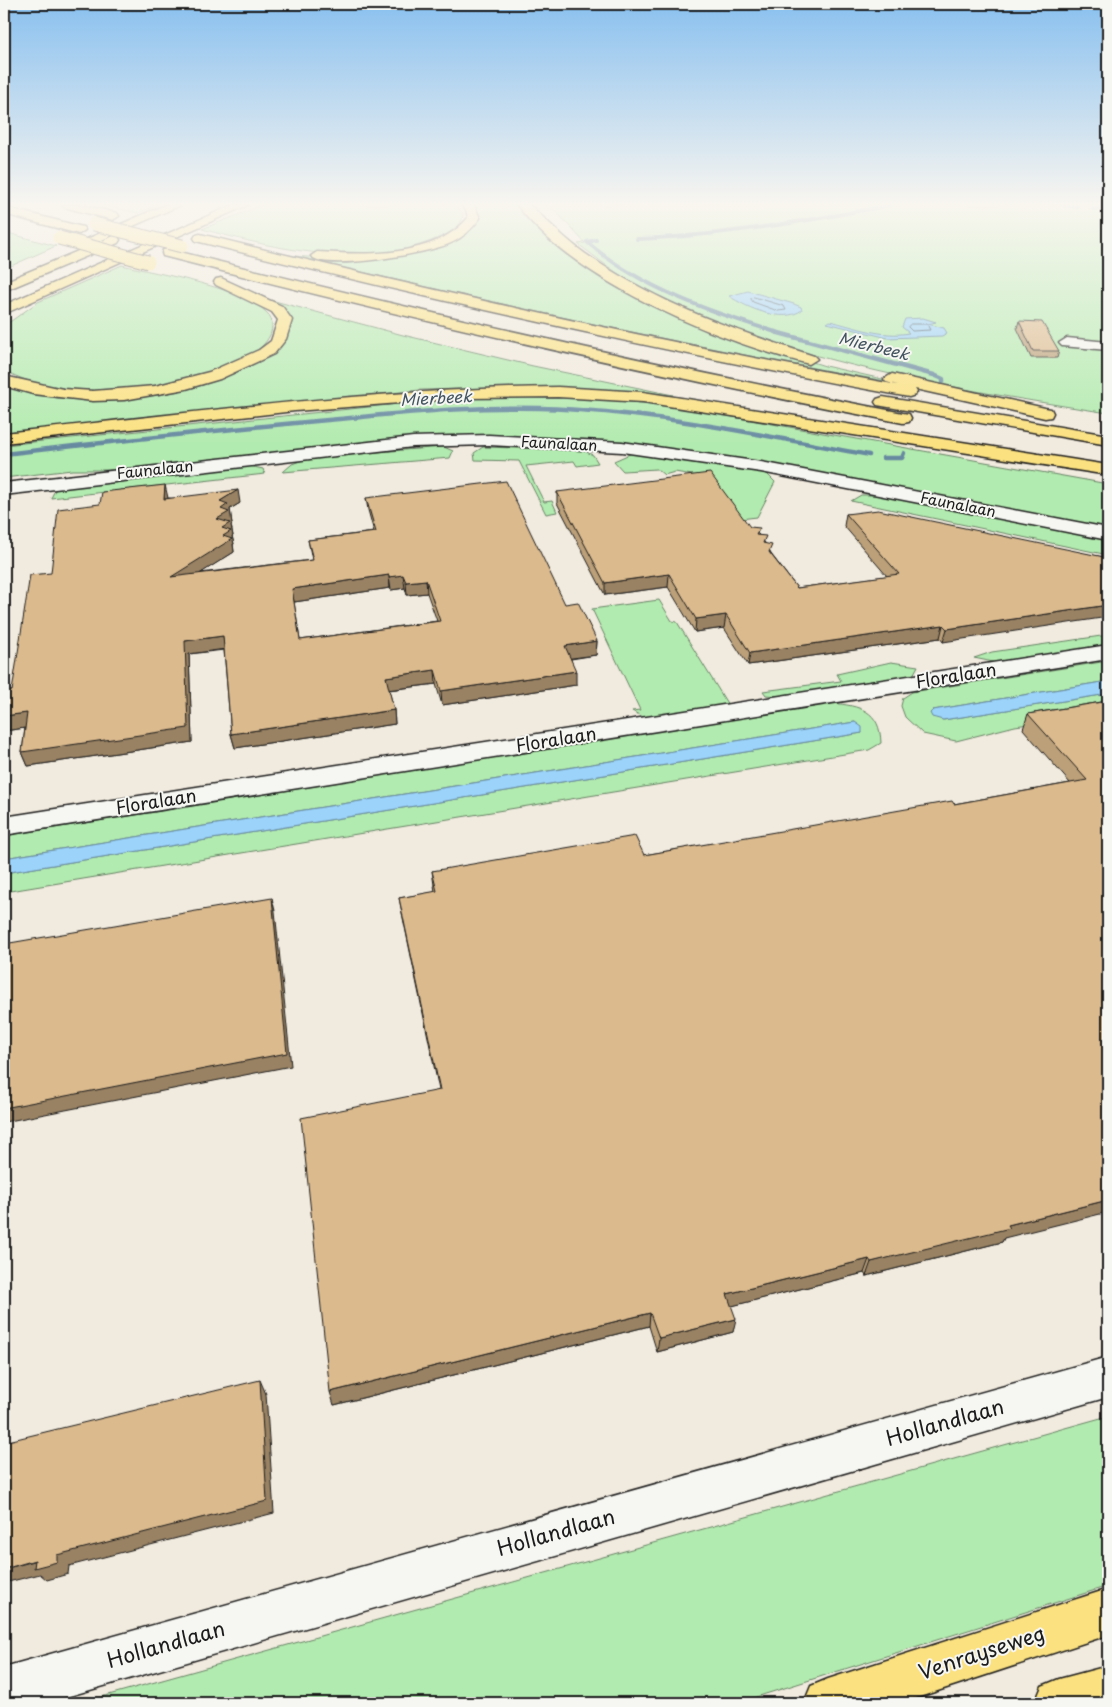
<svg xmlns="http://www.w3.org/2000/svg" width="1112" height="1707" font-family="'Playpen Sans',sans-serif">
  <rect width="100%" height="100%" fill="#f1eade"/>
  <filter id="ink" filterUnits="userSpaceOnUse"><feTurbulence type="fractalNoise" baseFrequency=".02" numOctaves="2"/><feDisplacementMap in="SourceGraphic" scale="10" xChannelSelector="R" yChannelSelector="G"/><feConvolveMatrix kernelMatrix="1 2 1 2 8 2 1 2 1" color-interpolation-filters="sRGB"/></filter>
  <g filter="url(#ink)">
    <!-- green -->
    <g fill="#b2ebaf" stroke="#678466">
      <polygon points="103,205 158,205 138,213"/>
      <path d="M263,205H455L463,213C463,227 450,233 438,238C366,270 275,249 202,229Z"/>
      <path d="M471,205H517C563,257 623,295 686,322L825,366L913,386C705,350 499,305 294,256L324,258L394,254L458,236L474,207Z"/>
      <path d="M550,205H1108V413C957,389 774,361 640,287C618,275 598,259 578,244L585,243Z"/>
      <polygon points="4,232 56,246 4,269"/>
      <path d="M122,265C158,274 244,287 268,314C273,319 273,328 270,335C253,373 147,388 110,390C74,391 35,388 4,370V326L38,302Z"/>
      <path d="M267,299L403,335L533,366L673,395L560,387L419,390L4,435V385C49,403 103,402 151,396C174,393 199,387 221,379C238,373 283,350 289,332C292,319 277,305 267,299Z"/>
      <polygon points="456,398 582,398 666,405 1108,484 1108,530 736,460 650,446 406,440 119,470 72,470 4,478 4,445"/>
      <polygon points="444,447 453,451 450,458 283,472 292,464 311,457"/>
      <polygon points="483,447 582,450 593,455 598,463 577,466 574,461 526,466 544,502 552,501 557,512 546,514 519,461 475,460 474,453"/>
      <polygon points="632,453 765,472 775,482 757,517 740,519 709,478 675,472 664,475 657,469 623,471 614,461"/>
      <polygon points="249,466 263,469 265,474 51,498 55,490 66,485"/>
      <polygon points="861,495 880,495 1108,540 1108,555 851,501"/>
      <polygon points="659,600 672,621 677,622 728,705 654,719 643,717 632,711 640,710 592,609"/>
      <polygon points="1108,635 1108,647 998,663 974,658 992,652"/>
      <polygon points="1108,661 1108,681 933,710 930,713 943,720 1108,694 1108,712 1015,726 956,741 923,734 905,717 901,706 903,698 912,692"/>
      <polygon points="891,662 918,666 912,677 789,697 766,695 763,691 841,681 837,674"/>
      <path d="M832,703C860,706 880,710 881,743L869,750L4,892V873L862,733L855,722L4,858V836Z"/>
      <polygon points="1108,1416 1108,1586 737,1703 80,1703"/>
    </g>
    <!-- water -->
    <g fill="#9bd3fa" stroke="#688aa1">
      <path d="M748,291L794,304L801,307L802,310C783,324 747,308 729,296Z"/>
      <path d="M923,318L936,322L928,324L944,328L947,333L942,336L888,338L827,323L830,321C855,327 883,338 909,333L902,327L905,319Z"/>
      <polygon points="1108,681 1108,694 943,720 932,717 930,713 933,710"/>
      <polygon points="855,722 862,727 862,733 4,873 4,858"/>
    </g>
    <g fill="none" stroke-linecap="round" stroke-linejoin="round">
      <!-- shore -->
      <g stroke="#4f6575" stroke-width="1">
        <polygon points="754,297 784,306 786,310 778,311 753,302 751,299"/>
        <polygon points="911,324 927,324 930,330 912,331 908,327"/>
      </g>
      <!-- stream-far1 -->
      <g stroke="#688aa1" stroke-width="4">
        <polyline points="1062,205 1077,207"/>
        <polyline points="1093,209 1108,209"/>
        <path d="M637,239C722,236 807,221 891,205"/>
        <path d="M596,240L587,242C640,288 713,313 779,333"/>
      </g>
      <!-- stream -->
      <g stroke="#688aa1" stroke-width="4.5">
        <polyline points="775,332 934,375 943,379 943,382"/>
        <path d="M4,454C116,441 227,429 339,419C406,413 473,406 540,408C651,411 760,435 869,455"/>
        <polyline points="883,458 902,458 904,453"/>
      </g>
      <defs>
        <g id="minor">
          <polygon points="1067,338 1108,342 1108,350 1062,346 1059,343"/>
          <polygon points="489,435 622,442 761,462 1108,528 1108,540 761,472 622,452 489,445 413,447 4,495 4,483 413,437"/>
          <polygon points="1108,645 1108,659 4,835 4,817"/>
          <polygon points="1108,1357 1108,1397 45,1703 4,1703 4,1667"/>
        </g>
        <g id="major">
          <polygon points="1108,1589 1108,1635 901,1703 804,1703 811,1686 828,1679"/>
          <polygon points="1108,1666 1108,1703 1035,1703 1042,1686 1059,1679"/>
        </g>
        <g id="highway">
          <polygon points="62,205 82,205 117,213 119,216 113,220 64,207"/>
          <polygon points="165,205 181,205 97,242 93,243 87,239"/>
          <polygon points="233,205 248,205 4,314 4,305"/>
          <path d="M461,205H474L480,218C472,229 464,237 451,243C431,253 324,272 311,256L317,252C365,255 434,258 468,218L466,210Z"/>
          <path d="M517,205H530C550,224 570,244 593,259C661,305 737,331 814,356L817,359L809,364C717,341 575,282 517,205Z"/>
          <polygon points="4,207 83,227 85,230 79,234 4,214"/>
          <path d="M200,234C431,291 664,343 898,385L886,382L884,379L892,374L1045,408L1051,409L1053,413L1051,417L1045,418L915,389L917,392L915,395L909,397C669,353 432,300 196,241L194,238L196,235Z"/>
          <polygon points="114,236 118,237 120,240 118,243 4,291 4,282"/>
          <path d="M168,249C412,310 656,366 903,413L909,414L911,418L909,422L903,423C655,375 408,319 163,256L162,253L163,250Z"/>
          <polygon points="221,278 282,306 292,320 286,339 274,354 220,379 186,389 124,400 93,401 33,394 4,386 4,376 63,389 93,391 155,386 209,372 259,350 271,341 278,320 272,312 216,285 214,282 216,279"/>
          <path d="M558,387L643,392L1108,465V475L643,402L558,397L466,398L295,411L4,443V433C188,413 372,389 558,387Z"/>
          <polygon points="883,397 1108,435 1108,445 877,405 875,402 877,399"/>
        </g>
      </defs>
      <!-- minor casing -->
      <use href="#minor" stroke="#1c1c1c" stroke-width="3"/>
      <!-- major casing -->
      <use href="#major" stroke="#1c1c1c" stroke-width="3"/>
      <!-- highway casing -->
      <use href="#highway" stroke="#1c1c1c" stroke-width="3"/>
      <!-- minor -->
      <use href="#minor" fill="#f6f6f2" fill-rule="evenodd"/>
      <!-- major -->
      <use href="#major" fill="#fbe180" fill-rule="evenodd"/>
      <!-- highway -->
      <use href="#highway" fill="#fbe180" fill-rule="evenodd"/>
      <defs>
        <g id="highway-bridge">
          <polyline points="94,224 182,246"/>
          <polyline points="59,238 148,262"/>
        </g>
      </defs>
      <!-- highway-bridge casing -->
      <use href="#highway-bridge" stroke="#1c1c1c" stroke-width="15" stroke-linecap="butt"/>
      <!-- highway-bridge -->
      <use href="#highway-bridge" stroke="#fbe180" stroke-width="13"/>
    </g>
    <!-- wall -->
    <g fill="#bca079" stroke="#1c1c1c" fill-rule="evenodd">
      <polygon points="1019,321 1059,351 1057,358 1031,358 1017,328"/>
      <polygon points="557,492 750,527 759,535 765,543 771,554 797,588 887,576 844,526 846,514 1104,557 943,642 940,638 748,665 724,628 695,632 668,587 605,595 557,503"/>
      <path d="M168,498L240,503L230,509L232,524L231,525L233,536H232L234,544H233L234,552L200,573L312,560L308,540L374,532L368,510L366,498L565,604L597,641L596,655L571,659L576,685L442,705L436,684L389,690L394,710L395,724L235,748L231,734L224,650L189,654L192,742L28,766L22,752L25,728L4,731V692L12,691L51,573ZM390,588L391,590L405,588L407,595L427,593L437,621L300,640L294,602Z"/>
      <polygon points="1108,701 1004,1238 1002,1242 866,1276 864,1273 731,1306 733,1332 657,1352 649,1326 334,1405 439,1090 402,913 399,898 435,892 432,871 644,855 954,804 1070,783 1023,729 1028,714"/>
    </g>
    <!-- shaded-wall -->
    <g fill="#998263" stroke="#1c1c1c">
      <polygon points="165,485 168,498 168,511 164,499"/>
      <polygon points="238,490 240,503 230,509 232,524 231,525 233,536 232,536 234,544 233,544 234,552 174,590 171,577 220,501"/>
      <polygon points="669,574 668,587 605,595 605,583"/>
      <polygon points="389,575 390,588 294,602 292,589"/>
      <polygon points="403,575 405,588 391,590 389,577"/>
      <polygon points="426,580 427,593 407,595 406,582"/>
      <polygon points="1108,605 1108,617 943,642 947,629"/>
      <polygon points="726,615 724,628 695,632 696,619"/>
      <polygon points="943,625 940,638 748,665 750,653"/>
      <polygon points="223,636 226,649 189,654 192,742 28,766 22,752 185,641"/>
      <polygon points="597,641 596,655 565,659 565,646"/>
      <polygon points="435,670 436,684 387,690 386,677"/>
      <polygon points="576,671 576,685 442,705 441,691"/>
      <polygon points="394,710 395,724 235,748 231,734"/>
      <polygon points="27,713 32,727 4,731 4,716"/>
      <polygon points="272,898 275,911 291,1066 4,1122 4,1108"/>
      <polygon points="1108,1200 1108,1212 1004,1238 1002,1242 866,1276 871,1262 1008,1225"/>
      <polygon points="869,1259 864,1273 724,1308 727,1294"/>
      <polygon points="650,1313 649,1326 334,1405 330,1392"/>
      <polygon points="736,1319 733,1332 657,1352 659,1338"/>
      <polygon points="260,1380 266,1394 274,1513 69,1566 68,1574 47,1580 40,1574 4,1583 4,1569 57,1555"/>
    </g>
    <!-- building -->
    <g fill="#dbba8d" stroke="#1c1c1c" fill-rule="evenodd">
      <polygon points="1019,321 1042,322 1059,351 1033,351"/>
      <polygon points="710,473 750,527 760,528 756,535 766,536 763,543 772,545 769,552 797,588 899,574 846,514 878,510 1104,557 1108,561 1108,605 947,629 943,625 750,653 726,615 696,619 669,574 605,583 557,492"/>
      <path d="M506,481L565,604L578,602L597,641L565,646L576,671L441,691L435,670L386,677L394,710L231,734L223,636L185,641L188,728L22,752L27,713L4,716V692L12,691L30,575L51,573L58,509L100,504L102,492L165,485L164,499L238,490L220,501L228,504L221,509L229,512L217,519L230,523L222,528L231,531L223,536L232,539L171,577L313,560L308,540L376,532L366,498ZM389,575V577L403,575L406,582L426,580L440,621L300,640L292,589Z"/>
      <polygon points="1108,701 1108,1200 1008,1225 1010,1228 871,1262 869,1259 727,1294 736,1319 659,1338 650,1313 330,1392 301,1118 440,1090 399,898 437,891 432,871 635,836 644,855 952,801 954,804 1087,780 1028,714"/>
      <polygon points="272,898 287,1053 4,1108 4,944"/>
      <polygon points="260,1380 267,1501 57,1555 57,1562 34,1568 35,1560 4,1569 4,1442"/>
    </g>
  </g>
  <!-- sky -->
  <linearGradient id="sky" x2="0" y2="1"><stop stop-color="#89c0ef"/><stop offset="0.46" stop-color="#f9f6f0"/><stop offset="1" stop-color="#f9f6f0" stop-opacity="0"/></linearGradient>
  <rect width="1112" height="444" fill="url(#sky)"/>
  <g text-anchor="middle" stroke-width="4" stroke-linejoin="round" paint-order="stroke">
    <!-- far-street labels -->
    <g font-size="15" fill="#1c1c1c" stroke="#f6f6f2">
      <text transform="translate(559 444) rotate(3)" y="5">Faunalaan</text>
      <text transform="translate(155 470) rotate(-6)" y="5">Faunalaan</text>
      <text transform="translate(958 505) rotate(11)" y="5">Faunalaan</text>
    </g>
    <!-- far-water labels -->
    <g font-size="16" font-style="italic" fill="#42535f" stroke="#f6f6f2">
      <text transform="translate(874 346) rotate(14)" y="6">Mierbeek</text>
      <text transform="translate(436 398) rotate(-3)" y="6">Mierbeek</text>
    </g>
    <!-- street labels -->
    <g font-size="18" fill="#1c1c1c" stroke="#f6f6f2">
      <text transform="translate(956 676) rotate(-9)" y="6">Floralaan</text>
      <text transform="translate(556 740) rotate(-9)" y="6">Floralaan</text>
      <text transform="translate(156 802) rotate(-9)" y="6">Floralaan</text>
    </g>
    <!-- near-street labels -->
    <g font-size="21" fill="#1c1c1c" stroke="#f6f6f2">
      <text transform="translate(945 1423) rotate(-16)" y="7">Hollandlaan</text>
      <text transform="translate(556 1533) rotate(-16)" y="7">Hollandlaan</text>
      <text transform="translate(166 1645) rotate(-16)" y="7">Hollandlaan</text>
      <text transform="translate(982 1653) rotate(-18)" y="7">Venrayseweg</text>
    </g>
  </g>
  <!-- margin -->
  <rect width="1112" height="1707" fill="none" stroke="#f6f6f2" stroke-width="20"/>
  <rect x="10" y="10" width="1092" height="1687" fill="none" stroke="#1c1c1c" stroke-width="2" filter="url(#ink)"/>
</svg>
